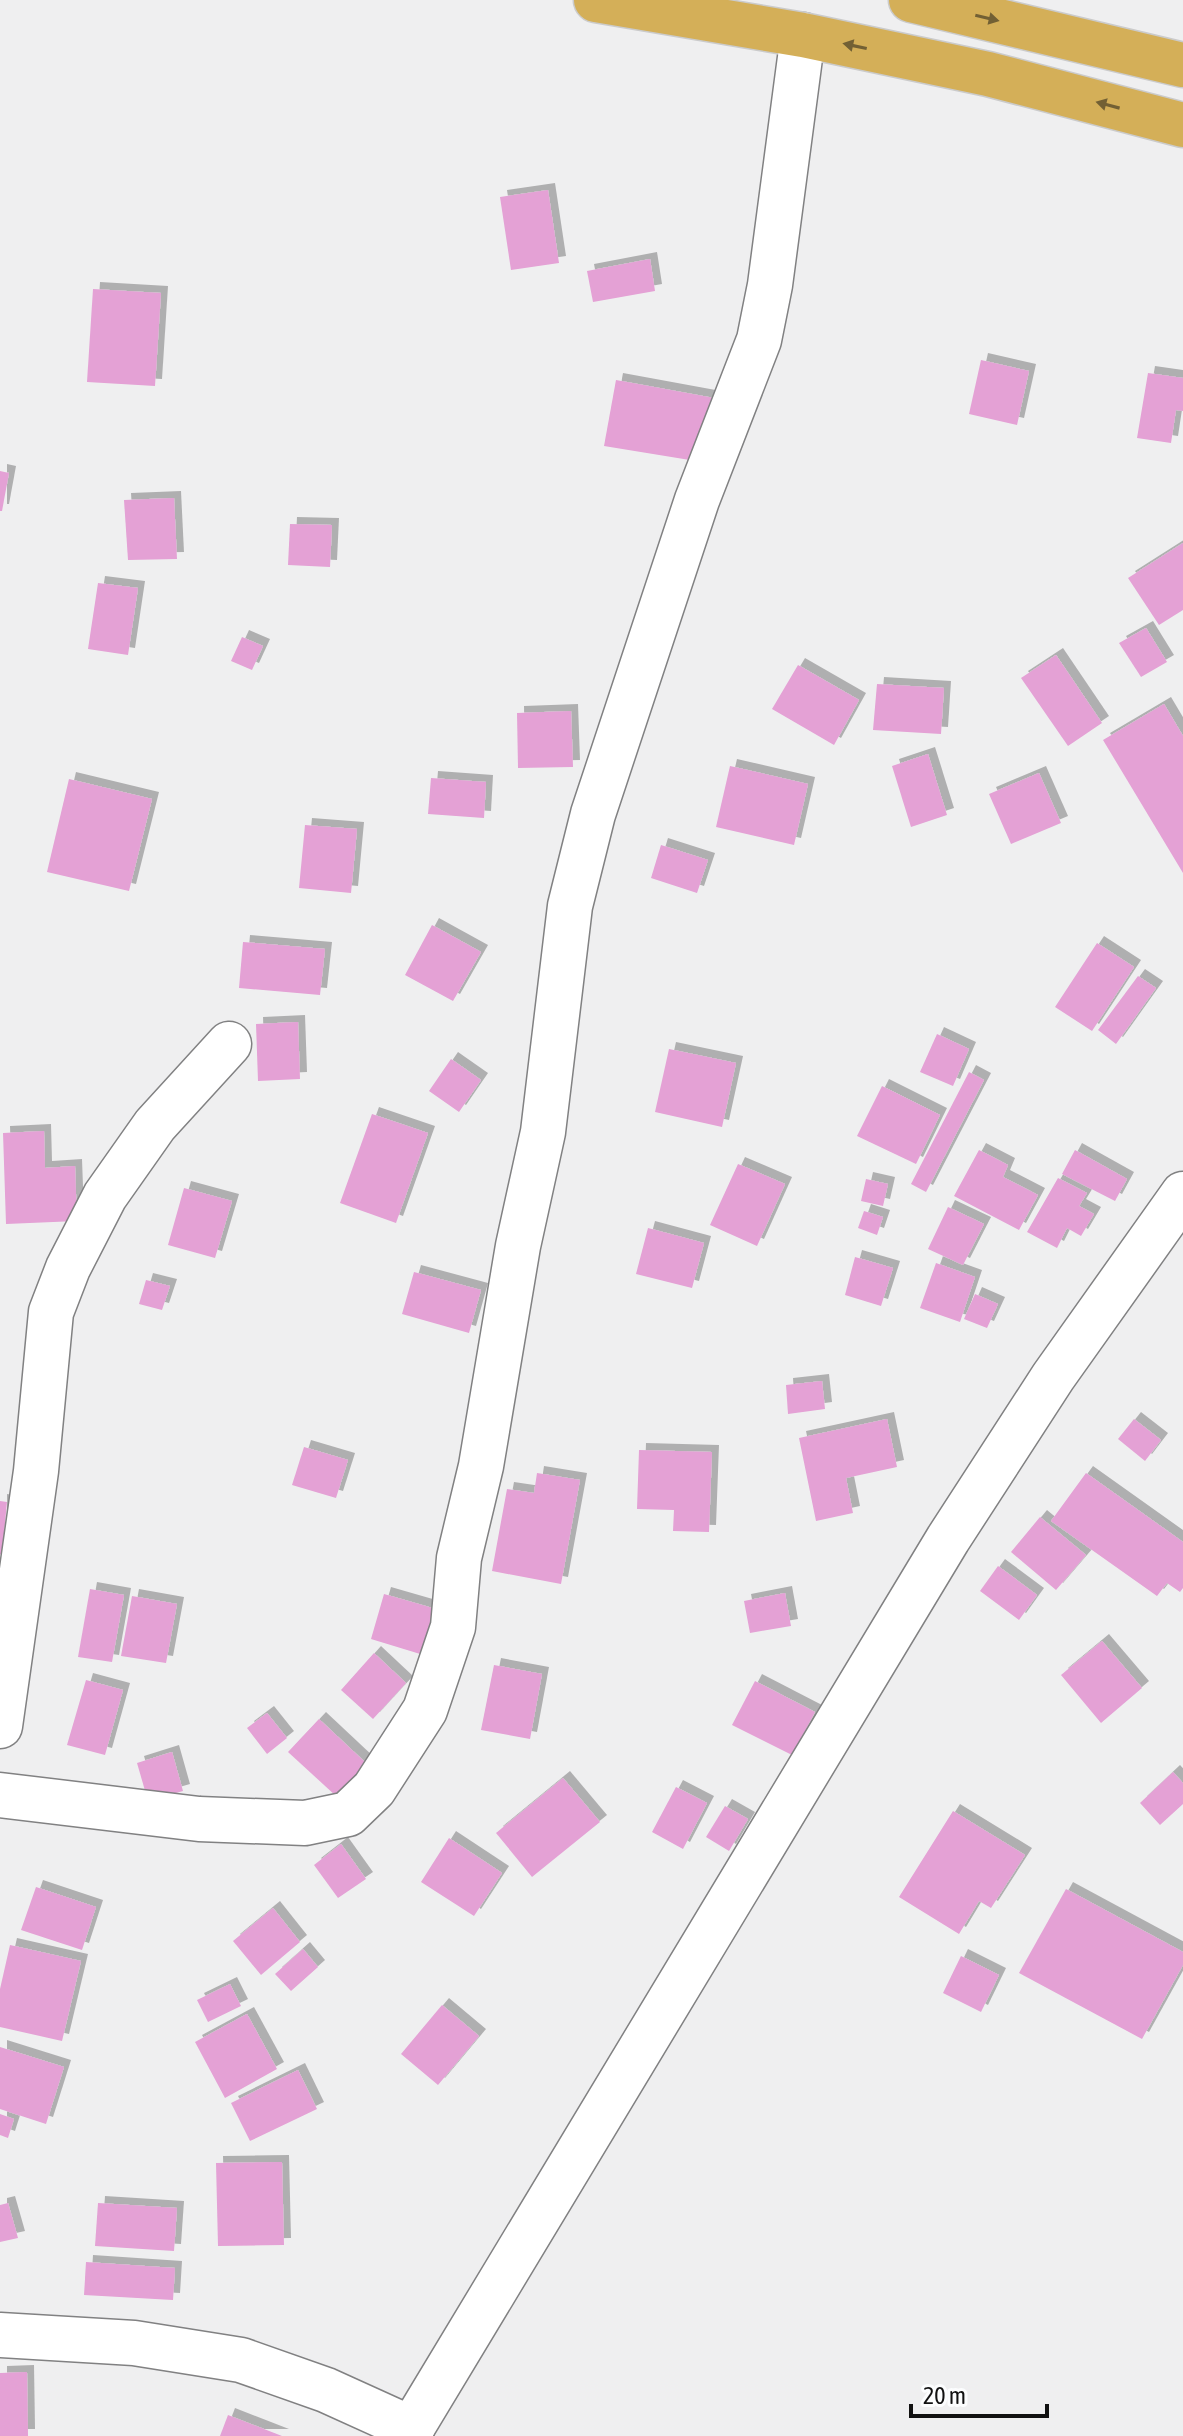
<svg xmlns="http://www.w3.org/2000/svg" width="1183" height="2436" font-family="'Asap Condensed',sans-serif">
  <defs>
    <filter id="shadow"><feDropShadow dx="7" dy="-7" stdDeviation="0" flood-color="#0004"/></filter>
  </defs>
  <rect width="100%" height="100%" fill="#efeff0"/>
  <!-- building -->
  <g fill="#e4a1d5" filter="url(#shadow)">
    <polygon points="548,190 559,263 511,270 500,197"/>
    <polygon points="650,259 655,291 593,302 587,271"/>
    <polygon points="93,289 161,293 155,386 87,382"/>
    <polygon points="981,360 1029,371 1017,425 969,414"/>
    <polygon points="1148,373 1183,378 1183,411 1176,410 1171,443 1137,438"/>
    <polygon points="616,380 714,398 702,462 604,446"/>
    <polygon points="0,471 9,473 2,511 0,511"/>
    <polygon points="174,498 177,559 128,560 124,500"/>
    <polygon points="290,524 332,525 330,567 288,565"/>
    <polygon points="1183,543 1183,610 1159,625 1128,578"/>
    <polygon points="98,583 138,588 128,655 88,649"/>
    <polygon points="1146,628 1167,662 1141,677 1119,643"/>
    <polygon points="242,637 263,646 252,670 231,661"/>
    <polygon points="1056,655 1102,723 1068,746 1021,678"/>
    <polygon points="798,665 859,700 834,745 772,709"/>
    <polygon points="877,684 944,688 941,734 873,730"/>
    <polygon points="1164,704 1183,736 1183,873 1103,740"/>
    <polygon points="571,711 573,767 518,768 517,713"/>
    <polygon points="928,754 947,815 911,827 892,766"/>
    <polygon points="730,766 808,784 794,845 716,827"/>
    <polygon points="1039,773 1061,823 1011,844 989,794"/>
    <polygon points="431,778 486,782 484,818 428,814"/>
    <polygon points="69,779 152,799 129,891 47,872"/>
    <polygon points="305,825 357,829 351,893 299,888"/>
    <polygon points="661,845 708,860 697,893 651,878"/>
    <polygon points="432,925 481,952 453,1001 405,975"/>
    <polygon points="243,942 325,949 320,995 239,988"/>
    <polygon points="1097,943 1134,967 1092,1031 1055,1007"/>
    <polygon points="1138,976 1156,988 1116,1044 1098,1030"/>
    <polygon points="298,1022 300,1079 258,1081 256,1024"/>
    <polygon points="937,1034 969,1049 953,1086 920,1072"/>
    <polygon points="669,1049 736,1063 722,1127 655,1112"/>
    <polygon points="451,1059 481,1080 459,1112 429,1091"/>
    <polygon points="969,1072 984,1080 926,1192 911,1184"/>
    <polygon points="882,1086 940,1115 916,1164 857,1136"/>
    <polygon points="372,1114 428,1133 396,1223 340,1203"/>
    <polygon points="44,1131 45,1168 75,1166 77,1221 6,1224 3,1133"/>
    <polygon points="979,1150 1008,1165 1003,1177 1038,1195 1019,1230 954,1196"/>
    <polygon points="1075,1150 1127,1179 1115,1201 1062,1174"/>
    <polygon points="738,1164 785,1184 757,1246 710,1225"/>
    <polygon points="1058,1178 1087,1193 1079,1206 1094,1214 1081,1236 1067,1228 1057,1248 1027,1232"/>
    <polygon points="866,1179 888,1184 883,1206 861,1201"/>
    <polygon points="184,1188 232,1201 215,1258 168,1245"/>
    <polygon points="948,1207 984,1224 963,1265 928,1249"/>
    <polygon points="864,1211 883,1217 877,1235 858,1228"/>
    <polygon points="648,1228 704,1243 692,1288 636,1274"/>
    <polygon points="855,1257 893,1268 881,1306 845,1295"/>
    <polygon points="936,1263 975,1277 960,1322 920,1308"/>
    <polygon points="414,1272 481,1290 469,1333 402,1314"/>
    <polygon points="146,1280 170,1286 162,1310 139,1304"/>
    <polygon points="975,1294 998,1304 987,1328 964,1319"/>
    <polygon points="822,1381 825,1409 788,1414 786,1385"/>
    <polygon points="887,1419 897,1467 846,1478 853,1513 816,1521 799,1438"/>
    <polygon points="1134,1419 1161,1440 1145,1461 1118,1439"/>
    <polygon points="304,1447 348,1460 336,1498 292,1485"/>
    <polygon points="639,1450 712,1452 709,1532 673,1531 674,1510 637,1509"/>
    <polygon points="537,1473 580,1480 561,1584 492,1571 507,1489 534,1493"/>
    <polygon points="1086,1473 1183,1542 1183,1588 1180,1592 1167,1583 1157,1596 1051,1521"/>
    <polygon points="0,1501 7,1502 2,1555 0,1554"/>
    <polygon points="1040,1517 1086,1555 1056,1590 1011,1552"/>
    <polygon points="998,1566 1037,1595 1019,1620 980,1591"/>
    <polygon points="90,1589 124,1595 112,1662 78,1657"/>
    <polygon points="785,1593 791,1626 750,1633 744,1601"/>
    <polygon points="384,1594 443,1611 430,1657 371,1639"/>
    <polygon points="132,1596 177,1604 166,1663 121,1656"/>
    <polygon points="1102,1641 1142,1688 1101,1723 1061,1675"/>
    <polygon points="374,1653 406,1683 373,1719 341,1690"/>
    <polygon points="494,1665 542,1674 530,1739 481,1730"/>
    <polygon points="86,1680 123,1690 105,1755 67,1745"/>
    <polygon points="755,1681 815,1712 792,1755 732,1725"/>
    <polygon points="267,1713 287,1738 267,1754 247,1728"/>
    <polygon points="319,1719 367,1764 336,1796 288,1752"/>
    <polygon points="172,1752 183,1791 148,1801 137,1763"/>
    <polygon points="1173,1772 1183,1783 1183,1804 1160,1825 1140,1803"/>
    <polygon points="563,1778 600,1822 532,1877 496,1833"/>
    <polygon points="676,1787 707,1803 683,1849 652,1832"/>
    <polygon points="725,1806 748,1819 729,1851 706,1837"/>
    <polygon points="953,1811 1025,1855 991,1908 979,1901 959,1934 899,1897"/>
    <polygon points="449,1838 502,1873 474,1916 421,1882"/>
    <polygon points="341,1844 366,1879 338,1898 314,1865"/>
    <polygon points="36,1887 96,1907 82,1950 21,1930"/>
    <polygon points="1066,1889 1183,1952 1183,1965 1142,2039 1019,1973"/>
    <polygon points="273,1908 300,1942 261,1975 233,1941"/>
    <polygon points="10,1945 81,1961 62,2041 0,2027 0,1989"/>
    <polygon points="303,1949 318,1967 291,1991 275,1974"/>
    <polygon points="961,1956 999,1975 981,2012 943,1993"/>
    <polygon points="230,1984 241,2006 208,2022 197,2000"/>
    <polygon points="442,2005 479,2036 438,2085 401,2054"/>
    <polygon points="247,2014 277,2069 225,2098 195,2042"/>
    <polygon points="0,2047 64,2067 46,2124 0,2109"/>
    <polygon points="298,2070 317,2109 250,2141 231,2103"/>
    <polygon points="0,2114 14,2119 8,2138 0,2135"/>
    <polygon points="282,2162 284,2245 218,2246 216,2163"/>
    <polygon points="8,2203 18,2238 0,2242 0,2205"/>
    <polygon points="98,2203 177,2208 174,2251 95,2246"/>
    <polygon points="86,2262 175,2268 173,2300 84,2295"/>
    <polygon points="27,2372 28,2436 0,2436 0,2373"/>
    <polygon points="228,2415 282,2436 220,2436"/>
  </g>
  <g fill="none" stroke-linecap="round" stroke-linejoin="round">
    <defs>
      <g id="minor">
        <polyline points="0,1726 36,1471 51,1312 68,1268 105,1196 155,1125 229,1044"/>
        <polyline points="0,1795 199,1819 305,1823 348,1814 374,1789 425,1710 453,1627 459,1558 481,1466 518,1246 543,1132 570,906 593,814 697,500 759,340 770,285 803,35"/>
        <polyline points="0,2335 134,2343 241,2360 326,2390 412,2429"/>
        <polyline points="407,2436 948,1539 1053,1377 1183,1194"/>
      </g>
      <g id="highway">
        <polyline points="596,0 803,35 988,74 1183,125"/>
        <polyline points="911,0 1183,65"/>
      </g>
    </defs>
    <!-- minor casing -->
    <use href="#minor" stroke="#818182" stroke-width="47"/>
    <!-- highway casing -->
    <use href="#highway" stroke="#cbcbcb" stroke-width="47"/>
    <!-- minor -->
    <use href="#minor" stroke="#fff" stroke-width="44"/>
    <!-- highway -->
    <use href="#highway" stroke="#d4af58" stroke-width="44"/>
  </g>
  <!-- one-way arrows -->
  <defs><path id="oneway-solid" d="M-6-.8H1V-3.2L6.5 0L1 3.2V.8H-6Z" transform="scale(2)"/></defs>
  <g fill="#726034">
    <use href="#oneway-solid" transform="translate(987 18) rotate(13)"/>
    <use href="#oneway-solid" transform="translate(855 46) rotate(-168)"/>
    <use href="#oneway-solid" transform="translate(1108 105) rotate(-165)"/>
  </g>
  <!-- scale -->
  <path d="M911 2404v12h136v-12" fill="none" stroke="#111111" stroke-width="4"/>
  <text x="923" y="2404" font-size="24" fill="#111111" stroke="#fcfdfe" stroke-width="6" paint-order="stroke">20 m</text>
</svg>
